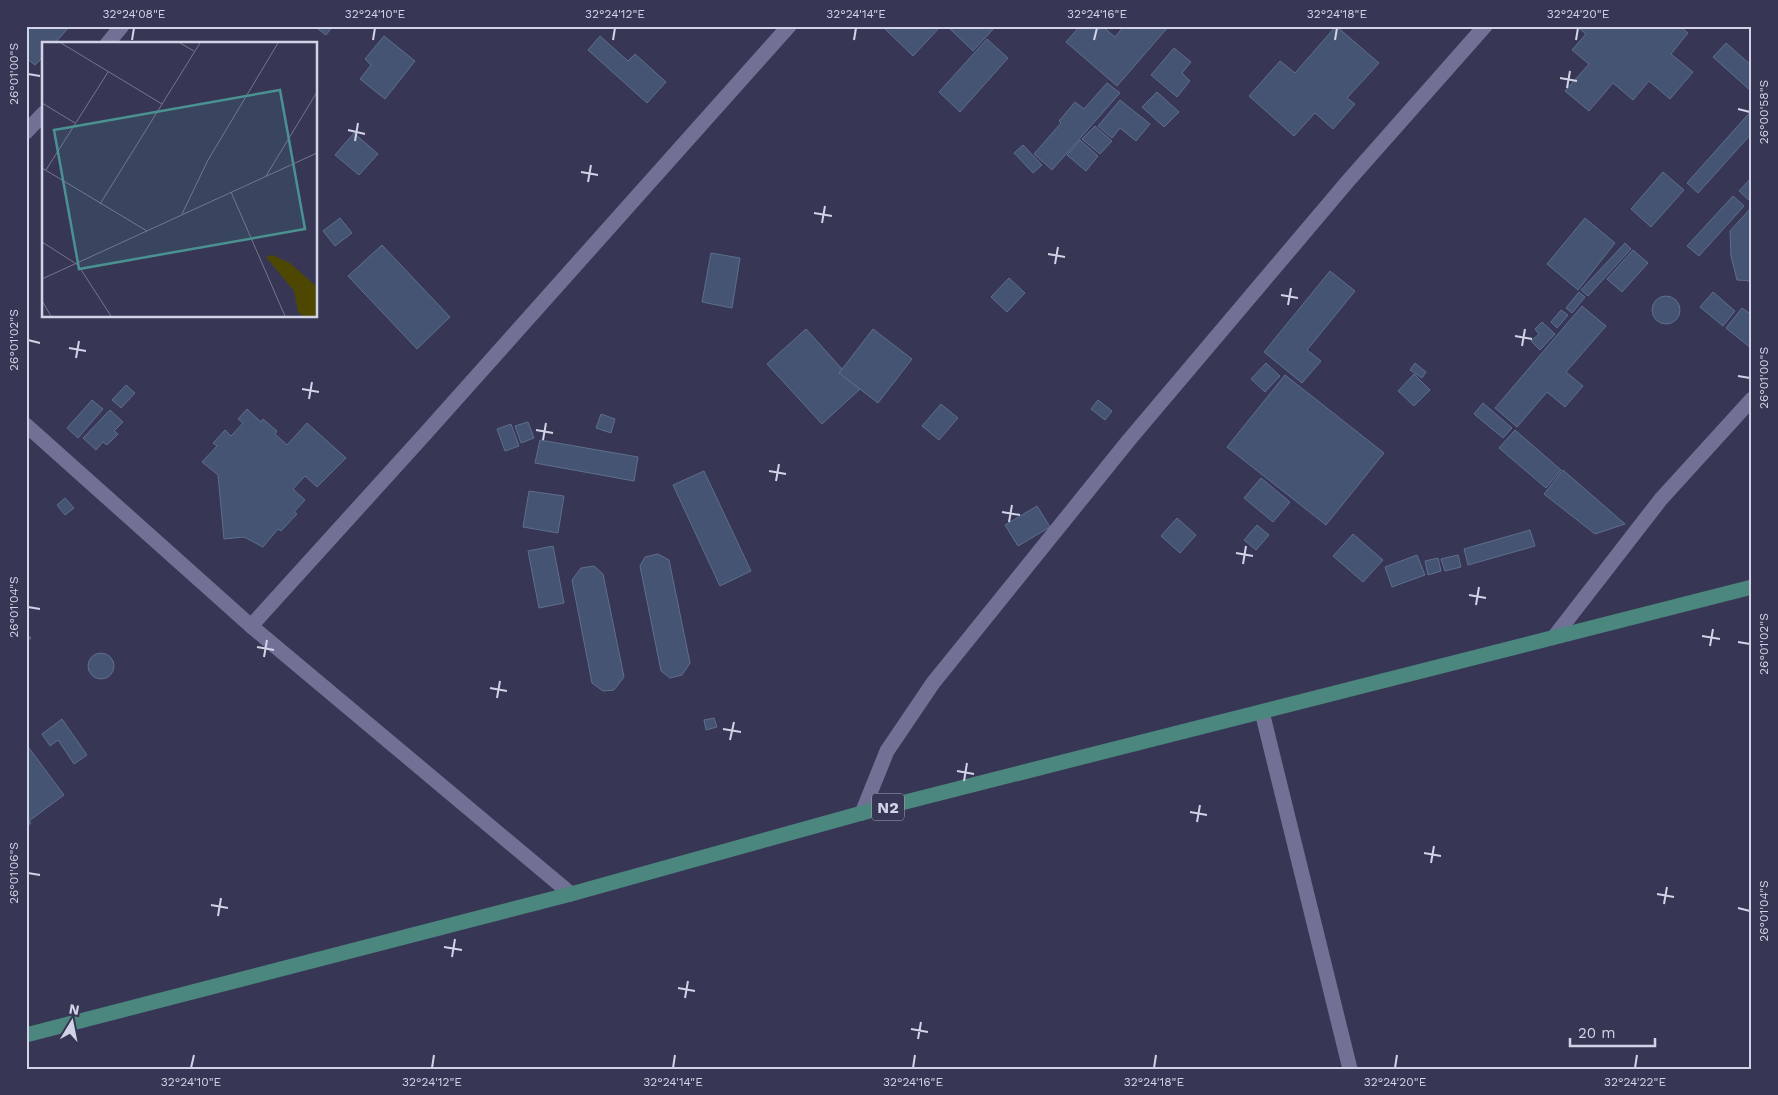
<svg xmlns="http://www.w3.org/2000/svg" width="1778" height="1095" font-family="'Work Sans',sans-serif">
  <rect width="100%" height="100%" fill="#373755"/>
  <!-- building -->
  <g fill="#455472" stroke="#5e6e8d">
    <polygon points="26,26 70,26 54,44 44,44 44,56 35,65 26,58"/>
    <polygon points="314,26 333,26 326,35"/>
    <polygon points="882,26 941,26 913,56"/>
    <polygon points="947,26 996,26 973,51"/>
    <polygon points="1080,26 1102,26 1115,37 1124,26 1169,26 1117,86 1066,42"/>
    <polygon points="1336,26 1379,63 1347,98 1355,104 1333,129 1315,113 1294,136 1249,96 1280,61 1295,73"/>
    <polygon points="1582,26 1680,26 1688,33 1671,54 1693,72 1670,99 1649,81 1633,100 1613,83 1589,111 1565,91 1589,64 1572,50 1586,34 1580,29"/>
    <polygon points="384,36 415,61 385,99 360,79 371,65 365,59"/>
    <polygon points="600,36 628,61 635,54 666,82 647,103 588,50"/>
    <polygon points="987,39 1008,58 960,112 939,92"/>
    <polygon points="1726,43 1752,66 1752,92 1713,57"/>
    <polygon points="1174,48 1191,62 1182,73 1190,81 1177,97 1151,75"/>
    <polygon points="1107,83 1120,93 1052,170 1034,154 1061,123 1059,121 1075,102 1084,109"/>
    <polygon points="1157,92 1179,112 1164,127 1142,107"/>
    <polygon points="1120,100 1150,124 1136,141 1120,128 1112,138 1098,126"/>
    <polygon points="1752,110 1752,133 1698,193 1687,183"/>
    <polygon points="1095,126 1112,141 1100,154 1082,139"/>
    <polygon points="354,133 378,154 359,175 335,155"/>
    <polygon points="1080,140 1098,156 1086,171 1067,155"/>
    <polygon points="1023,145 1042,165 1033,173 1014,153"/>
    <polygon points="1663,172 1684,190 1651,227 1631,209"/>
    <polygon points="1752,177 1752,203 1739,191"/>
    <polygon points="1733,196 1744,206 1699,256 1687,246"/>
    <polygon points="1752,207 1752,281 1737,280 1731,256 1730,231"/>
    <polygon points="340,218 352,233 335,246 323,231"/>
    <polygon points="1585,218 1615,243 1578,290 1547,264"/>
    <polygon points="1625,243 1631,249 1588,296 1581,290"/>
    <polygon points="382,245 450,317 417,349 348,276"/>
    <polygon points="1633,250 1648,263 1622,292 1607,279"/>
    <polygon points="711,253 740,258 732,308 702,302"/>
    <polygon points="1330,271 1355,291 1307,350 1321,361 1302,383 1264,352"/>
    <polygon points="1009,278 1025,293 1007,312 991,297"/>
    <polygon points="1579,292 1585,297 1572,313 1566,308"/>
    <polygon points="1713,292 1735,311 1723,326 1700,307"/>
    <circle cx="1666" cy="310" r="14"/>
    <polygon points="1582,306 1606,326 1566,372 1583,386 1565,407 1547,392 1517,427 1495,408"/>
    <polygon points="1742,308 1752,315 1752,349 1726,328"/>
    <polygon points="1561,310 1568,315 1557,328 1551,322"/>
    <polygon points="1542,322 1555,334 1540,350 1531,341 1539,334 1535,329"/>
    <polygon points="806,329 860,389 822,424 767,364"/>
    <polygon points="873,329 912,359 878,403 839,373"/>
    <polygon points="1266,363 1280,376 1265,392 1251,379"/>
    <polygon points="1415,363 1426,372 1422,378 1410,370"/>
    <polygon points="1414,374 1430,390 1414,406 1398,391"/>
    <polygon points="1285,375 1384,453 1326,525 1227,447"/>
    <polygon points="126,385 135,393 121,408 112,400"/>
    <polygon points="92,400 103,409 78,438 67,428"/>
    <polygon points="1098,400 1112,411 1105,420 1091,409"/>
    <polygon points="1483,403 1512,428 1503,438 1474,414"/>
    <polygon points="941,404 958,418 939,440 922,426"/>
    <polygon points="247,409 261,422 263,419 277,431 275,434 287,445 307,423 346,458 317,487 305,476 293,489 305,500 294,512 297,514 281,531 278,529 263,547 244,537 224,539 218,475 202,462 217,446 213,443 225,430 231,436 243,423 238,419"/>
    <polygon points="110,410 123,422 114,431 118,434 107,445 103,442 96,450 83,438"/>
    <polygon points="601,414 615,419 611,433 596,428"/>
    <polygon points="528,422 534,438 521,443 515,426"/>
    <polygon points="511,424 519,446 505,451 497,429"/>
    <polygon points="1515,430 1561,470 1546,488 1499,448"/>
    <polygon points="540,440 638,457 634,481 535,463"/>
    <polygon points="1563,470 1625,524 1595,534 1544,494"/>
    <polygon points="704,471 751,571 720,586 673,485"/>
    <polygon points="1261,478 1290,502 1273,522 1244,498"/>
    <polygon points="529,491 564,496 558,533 523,527"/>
    <polygon points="65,498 74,508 65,515 57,505"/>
    <polygon points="1037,506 1050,527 1018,546 1005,525"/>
    <polygon points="1177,518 1196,535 1180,553 1161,536"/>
    <polygon points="1257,525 1269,535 1256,550 1244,540"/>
    <polygon points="1530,530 1535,546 1468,565 1464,549"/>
    <polygon points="1353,534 1383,560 1363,582 1333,556"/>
    <polygon points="553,546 564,603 539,608 528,551"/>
    <polygon points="658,554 669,560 690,663 682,675 670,678 661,671 640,566 645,557"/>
    <polygon points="1417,555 1425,575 1392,587 1385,567"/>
    <polygon points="1458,555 1461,567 1445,571 1441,559"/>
    <polygon points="1438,558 1441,571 1428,575 1425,561"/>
    <polygon points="594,566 603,574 624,677 614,690 603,691 592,683 572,580 581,568"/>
    <polygon points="26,633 31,638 26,642"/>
    <circle cx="101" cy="666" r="13"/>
    <polygon points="714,718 717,727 706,730 704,720"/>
    <polygon points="62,719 87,755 74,764 58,740 50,746 42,734"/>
    <polygon points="26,744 64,795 29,821 31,823 26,827"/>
  </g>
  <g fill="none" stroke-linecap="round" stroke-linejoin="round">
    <!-- minor -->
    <g stroke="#707194" stroke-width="15">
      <polyline points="107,44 122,26"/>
      <polyline points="26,132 44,113"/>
      <polyline points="26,425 251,626 571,894"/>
      <polyline points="251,626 425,434 789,26"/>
      <polyline points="1554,637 1661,499 1752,399"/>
      <polyline points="1262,712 1350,1069"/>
      <polyline points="862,813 887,751 933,683 1129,440 1348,181 1485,26"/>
    </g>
    <!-- major -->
    <polyline stroke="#4b877e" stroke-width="15" points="26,1035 571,894 862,813 1752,587"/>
  </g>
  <!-- ticks -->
  <path fill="none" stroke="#d2d3e6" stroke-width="2" d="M132,40L134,28M373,40L375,28M613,40L615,28M854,40L856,28M1094,40L1097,28M1335,40L1337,28M1576,40L1578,28M28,74L40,76M1560,78L1577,81M1567,88L1570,71M1738,109L1750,112M348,130L365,134M355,141L358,123M581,172L598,175M588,182L591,165M814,213L832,216M822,223L825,206M1048,254L1065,257M1055,264L1058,247M1281,295L1298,298M1288,305L1291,288M1515,336L1532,339M28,340L40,343M1522,346L1525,329M69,348L86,351M76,358L79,341M1738,376L1750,378M302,389L319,392M309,399L312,382M536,430L553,433M543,440L546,423M769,471L786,474M776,481L779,464M1002,512L1020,515M1009,522L1012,505M1236,553L1253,556M1243,564L1246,546M1469,595L1486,598M1476,605L1479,587M28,607L40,609M1702,636L1720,639M1738,642L1750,644M1710,646L1713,629M257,647L274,650M264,657L267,640M490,688L507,691M497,698L500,681M723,729L741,732M730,740L734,722M957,771L974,774M964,781L967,763M1190,812L1207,815M1197,822L1200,805M1424,853L1441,856M1431,863L1434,846M28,873L40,875M1657,894L1674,897M1664,904L1667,887M211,905L228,908M1738,908L1750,911M218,916L221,898M444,947L462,950M452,957L455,939M678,988L695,991M685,998L688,981M911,1029L928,1032M918,1039L921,1022M191,1068L194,1055M432,1068L434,1055M673,1068L675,1055M913,1068L915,1055M1154,1068L1156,1055M1395,1068L1397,1055M1635,1068L1637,1055"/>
  <g text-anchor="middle" stroke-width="4" stroke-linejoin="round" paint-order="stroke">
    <!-- shield labels -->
    <rect fill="#373755" stroke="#a4a4ba" stroke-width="1" x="872" y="793.5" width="32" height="27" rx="4"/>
    <g font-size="16" font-weight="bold" fill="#d2d3e6">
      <text x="888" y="813">N2</text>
    </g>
  </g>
  <!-- overview -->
  <g transform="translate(42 42)">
    <rect width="275" height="275" fill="#373755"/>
    <path d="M230,213L248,221L275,245V274H261L256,270L252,249L224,215Z" fill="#4d4702"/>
    <path fill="none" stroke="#75758f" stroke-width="1" d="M19,1L120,62M138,1L152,9M0,61L33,81M0,126L105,189M4,128L66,30M224,134L275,50M189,150L243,274M58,162L158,1M140,172L166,118L236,1M0,200L36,223L69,274M0,237L275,111M0,259L9,274"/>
    <path fill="#4a9292" fill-opacity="0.15" stroke="#4a9292" stroke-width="2.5" d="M238,48L263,187L37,227L12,88Z"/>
    <rect width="275" height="275" fill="none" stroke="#d2d3e6" stroke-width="2.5"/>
  </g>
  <!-- border -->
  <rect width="1778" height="1095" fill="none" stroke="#373755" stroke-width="55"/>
  <!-- north arrow -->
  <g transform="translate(72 1022) rotate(10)" stroke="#373755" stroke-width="4" paint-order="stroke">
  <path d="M0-4L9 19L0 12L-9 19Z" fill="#d2d3e6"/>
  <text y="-8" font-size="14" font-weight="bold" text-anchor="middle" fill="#d2d3e6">N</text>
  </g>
  <!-- scale -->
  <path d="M1570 1038v8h85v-8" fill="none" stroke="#d2d3e6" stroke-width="2.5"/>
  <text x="1578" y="1038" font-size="15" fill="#d2d3e6" stroke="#373755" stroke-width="4" paint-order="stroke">20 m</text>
  <rect x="28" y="28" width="1722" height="1040" fill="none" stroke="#d2d3e6" stroke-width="2"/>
  <g font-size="12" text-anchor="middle" fill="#d2d3e6">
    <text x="134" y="18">32°24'08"E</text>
    <text x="375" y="18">32°24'10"E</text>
    <text x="615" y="18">32°24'12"E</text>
    <text x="856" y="18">32°24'14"E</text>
    <text x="1097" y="18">32°24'16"E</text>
    <text x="1337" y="18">32°24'18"E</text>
    <text x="1578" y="18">32°24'20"E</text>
    <text transform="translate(14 74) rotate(-90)" y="4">26°01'00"S</text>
    <text transform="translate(1764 112) rotate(-90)" y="4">26°00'58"S</text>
    <text transform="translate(14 340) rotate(-90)" y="4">26°01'02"S</text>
    <text transform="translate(1764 378) rotate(-90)" y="4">26°01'00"S</text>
    <text transform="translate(14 607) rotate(-90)" y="4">26°01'04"S</text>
    <text transform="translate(1764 644) rotate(-90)" y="4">26°01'02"S</text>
    <text transform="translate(14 873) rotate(-90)" y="4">26°01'06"S</text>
    <text transform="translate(1764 911) rotate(-90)" y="4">26°01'04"S</text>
    <text x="191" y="1086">32°24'10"E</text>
    <text x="432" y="1086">32°24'12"E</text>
    <text x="673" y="1086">32°24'14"E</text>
    <text x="913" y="1086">32°24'16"E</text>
    <text x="1154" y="1086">32°24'18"E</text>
    <text x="1395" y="1086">32°24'20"E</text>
    <text x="1635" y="1086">32°24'22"E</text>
  </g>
</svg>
